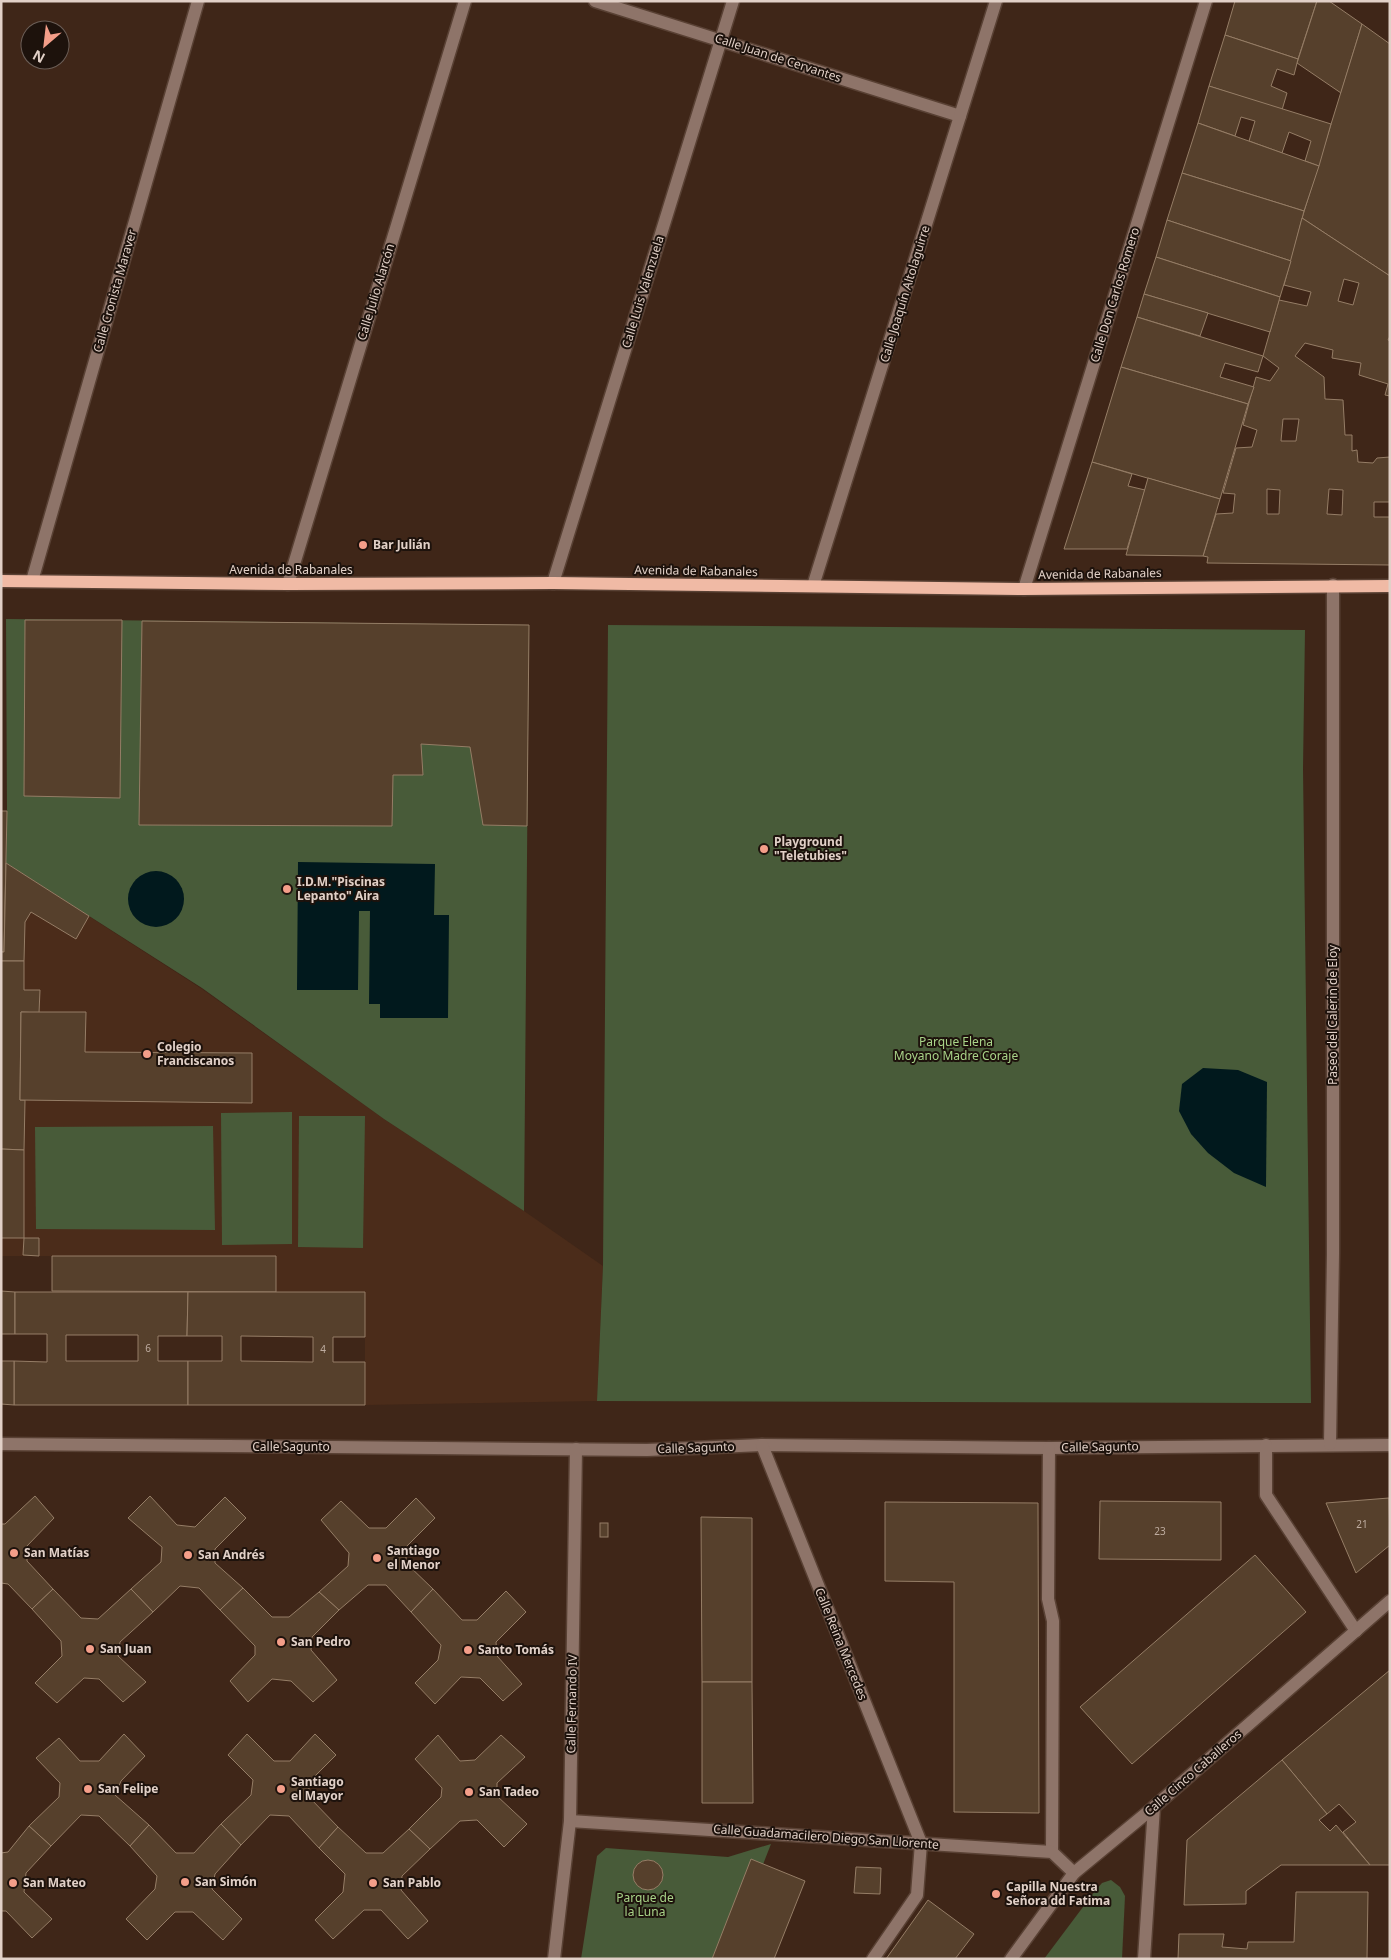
<svg xmlns="http://www.w3.org/2000/svg" width="1391" height="1960" font-family="'Noto Sans',sans-serif">
  <rect width="100%" height="100%" fill="#3f2618"/>
  <!-- built -->
  <polygon fill="#4b2c1a" points="1,811 7,811 6,863 202,989 384,1119 524,1211 603,1266 597,1401 365,1405 365,1292 52,1291 52,1256 1,1256"/>
  <!-- green -->
  <g fill="#485b39">
    <polygon points="6,619 529,625 524,1211 384,1119 202,988 6,863 7,811"/>
    <polygon points="608,625 1305,630 1303,769 1311,1403 597,1401 603,1266"/>
    <polygon points="292,1112 292,1244 222,1245 221,1113"/>
    <polygon points="299,1116 365,1116 363,1248 298,1247"/>
    <polygon points="213,1126 215,1230 36,1229 35,1127"/>
    <polygon points="771,1844 726,1959 581,1959 597,1856 606,1848 728,1857"/>
    <polygon points="1111,1880 1120,1887 1125,1896 1122,1959 1044,1959 1095,1891 1102,1883"/>
  </g>
  <!-- water -->
  <g fill="#01191d">
    <polygon points="298,862 435,864 434,915 449,915 448,1018 380,1018 380,1004 369,1004 370,911 359,911 358,990 297,990"/>
    <circle cx="156" cy="899" r="28"/>
    <polygon points="1203,1068 1238,1070 1267,1082 1266,1187 1234,1173 1208,1153 1191,1134 1179,1111 1182,1084"/>
  </g>
  <!-- building -->
  <g fill="#56402c" stroke="#957d66" fill-rule="evenodd">
    <polygon points="1235,1 1317,1 1298,59 1225,35"/>
    <polygon points="1317,1 1329,1 1362,24 1341,93 1297,63"/>
    <polygon points="1362,24 1390,44 1390,276 1302,218"/>
    <polygon points="1225,35 1298,59 1294,75 1277,69 1271,86 1287,93 1282,110 1209,86"/>
    <polygon points="1209,86 1331,124 1319,166 1305,161 1311,141 1289,132 1282,153 1249,141 1255,121 1241,117 1235,136 1198,123"/>
    <polygon points="1198,123 1319,166 1304,211 1182,173"/>
    <polygon points="1182,173 1304,211 1291,261 1167,220"/>
    <path d="M1302,218L1390,276V336L1388,340L1390,341V396L1385,395L1388,384L1359,375L1361,363L1332,358L1333,350L1305,343L1295,356L1324,377L1325,399L1343,400L1345,435H1352V451L1357,450L1358,462L1373,463L1377,458L1390,457V502H1374V517H1390V565L1207,563L1208,557L1203,556L1216,514L1233,513L1235,494L1223,493L1236,448L1252,447L1257,430L1243,425L1256,377L1270,381L1279,368L1263,356L1279,300L1307,306L1311,292L1284,285ZM1344,279L1359,283L1353,305L1338,301ZM1283,419H1299L1296,441H1281ZM1267,489L1280,490L1279,514H1267ZM1329,489L1343,490L1342,515L1327,514Z"/>
    <polygon points="1167,220 1291,261 1280,297 1156,257"/>
    <polygon points="1156,257 1280,297 1270,332 1144,294"/>
    <polygon points="1144,294 1208,313 1200,336 1137,317"/>
    <polygon points="1137,317 1263,356 1258,372 1225,363 1220,377 1254,387 1248,404 1121,367"/>
    <polygon points="1121,367 1248,404 1220,499 1092,462"/>
    <polygon points="1092,462 1132,474 1128,486 1145,490 1127,549 1064,549"/>
    <polygon points="1148,478 1220,499 1203,556 1126,555"/>
    <polygon points="25,620 122,620 120,798 24,796"/>
    <polygon points="142,621 529,625 527,826 483,825 470,747 421,744 423,775 393,775 392,826 139,825"/>
    <polygon points="1,811 7,811 4,952 1,952"/>
    <polygon points="6,863 89,916 76,939 31,912 25,922 24,961 1,961 1,952 4,952"/>
    <polygon points="1,961 24,961 24,990 40,990 39,1013 21,1012 20,1100 25,1100 24,1150 1,1149"/>
    <polygon points="21,1012 86,1012 85,1052 252,1053 252,1103 20,1100"/>
    <polygon points="1,1149 24,1150 24,1238 1,1238"/>
    <polygon points="24,1238 39,1238 39,1256 23,1255"/>
    <polygon points="52,1256 276,1256 276,1292 52,1291"/>
    <polygon points="1,1291 15,1292 15,1334 1,1334"/>
    <path d="M15,1292H188L187,1336H158V1361H188V1405H14V1361L47,1362V1334H15ZM66,1335H138V1361H66Z"/>
    <path d="M188,1292H365V1337H333V1362H365V1405H188V1361H222V1336H187ZM241,1336L313,1337V1362L241,1361Z"/>
    <polygon points="1,1361 14,1361 14,1405 1,1404"/>
    <polygon points="35,1496 54,1518 27,1546 27,1561 53,1589 32,1609 8,1584 1,1583 1,1524 5,1524"/>
    <polygon points="150,1496 177,1525 195,1527 225,1497 246,1518 215,1549 215,1563 243,1588 220,1610 199,1588 180,1586 153,1612 131,1589 161,1562 162,1547 128,1518"/>
    <polygon points="416,1498 435,1518 406,1547 406,1563 433,1589 411,1612 386,1585 368,1585 339,1610 319,1592 348,1566 349,1553 321,1520 341,1501 369,1528 386,1528"/>
    <polygon points="1389,1498 1390,1545 1356,1573 1326,1503"/>
    <polygon points="1100,1501 1221,1502 1221,1560 1099,1559"/>
    <polygon points="885,1502 1038,1503 1039,1813 954,1812 954,1582 885,1581"/>
    <polygon points="701,1517 752,1518 752,1682 702,1682"/>
    <rect x="600" y="1523" width="8" height="14"/>
    <polygon points="1255,1555 1306,1612 1132,1764 1080,1707"/>
    <polygon points="243,1588 272,1617 289,1617 319,1592 339,1610 312,1637 311,1650 337,1680 313,1702 291,1681 272,1679 248,1702 230,1681 255,1655 255,1646 220,1610"/>
    <polygon points="53,1589 81,1618 98,1619 131,1589 153,1612 120,1642 118,1656 146,1682 123,1702 99,1679 84,1678 57,1703 35,1683 62,1656 61,1641 32,1609"/>
    <polygon points="433,1589 462,1620 477,1620 506,1591 526,1612 496,1642 497,1656 522,1684 503,1701 480,1678 461,1677 435,1704 415,1683 438,1660 441,1645 411,1612"/>
    <polygon points="1390,1670 1390,1865 1370,1865 1343,1832 1356,1822 1339,1804 1327,1814 1282,1760"/>
    <polygon points="702,1682 752,1682 753,1803 702,1803"/>
    <polygon points="124,1734 145,1756 121,1781 115,1795 149,1825 130,1846 99,1816 81,1815 51,1846 29,1826 59,1797 60,1783 36,1758 59,1738 80,1761 99,1761"/>
    <polygon points="247,1734 274,1761 290,1761 315,1734 336,1755 309,1782 309,1797 338,1827 319,1848 289,1816 270,1815 241,1845 221,1824 251,1795 253,1780 228,1755"/>
    <polygon points="438,1735 460,1761 475,1760 501,1735 525,1757 497,1783 497,1796 527,1824 504,1847 477,1820 460,1821 430,1849 409,1829 441,1797 442,1788 415,1759"/>
    <polygon points="1282,1760 1327,1814 1319,1820 1330,1831 1336,1825 1370,1865 1281,1865 1246,1891 1246,1904 1184,1905 1187,1840"/>
    <polygon points="221,1824 241,1845 215,1874 212,1889 242,1919 223,1940 193,1912 175,1912 147,1940 126,1919 155,1889 157,1876 130,1846 149,1825 176,1853 194,1853"/>
    <polygon points="29,1826 51,1846 26,1873 24,1892 52,1919 32,1938 6,1911 1,1911 1,1853 8,1852"/>
    <polygon points="338,1827 366,1853 383,1853 409,1829 430,1849 402,1876 401,1890 428,1921 408,1939 381,1910 364,1910 333,1939 315,1920 343,1892 345,1874 319,1848"/>
    <polygon points="751,1859 805,1881 774,1959 712,1959"/>
    <circle cx="648" cy="1875" r="15"/>
    <polygon points="856,1867 881,1868 880,1894 854,1893"/>
    <polygon points="1296,1892 1368,1892 1367,1959 1178,1959 1179,1934 1224,1934 1222,1947 1247,1949 1248,1942 1294,1942"/>
    <polygon points="928,1900 974,1934 955,1959 886,1959"/>
  </g>
  <g fill="none" stroke-linecap="round" stroke-linejoin="round">
    <defs>
      <g id="minor">
        <polyline points="595,1 960,116"/>
        <polyline points="32,581 198,1"/>
        <polyline points="553,583 733,1"/>
        <polyline points="288,584 465,1"/>
        <polyline points="813,586 996,1"/>
        <polyline points="1024,589 1206,1"/>
        <polyline points="1,1444 647,1450 762,1445 1049,1448 1390,1445"/>
        <polyline points="1330,1444 1333,1254 1333,585"/>
        <polyline points="762,1445 921,1843 917,1895 873,1959"/>
        <polyline points="1266,1445 1266,1495 1356,1631"/>
        <polyline points="1049,1448 1048,1599 1053,1621 1052,1852"/>
        <polyline points="570,1821 1052,1852 1074,1873"/>
        <polyline points="554,1959 570,1821 576,1449"/>
        <polyline points="1011,1959 1074,1873 1154,1807 1390,1601"/>
        <polyline points="1144,1959 1154,1807"/>
      </g>
      <polyline id="major" points="1,581 288,584 553,583 1024,589 1390,586"/>
    </defs>
    <!-- minor casing -->
    <use href="#minor" stroke="#594134" stroke-width="15"/>
    <!-- major casing -->
    <use href="#major" stroke="#594134" stroke-width="15"/>
    <!-- minor -->
    <use href="#minor" stroke="#8e7469" stroke-width="12"/>
    <!-- major -->
    <use href="#major" stroke="#f0baa5" stroke-width="12"/>
  </g>
  <!-- markers -->
  <g fill="#f49e89" stroke="#1d120c" stroke-width="2">
    <circle cx="363" cy="545" r="5"/>
    <circle cx="764" cy="849" r="5"/>
    <circle cx="287" cy="889" r="5"/>
    <circle cx="147" cy="1054" r="5"/>
    <circle cx="14" cy="1553" r="5"/>
    <circle cx="188" cy="1555" r="5"/>
    <circle cx="377" cy="1558" r="5"/>
    <circle cx="281" cy="1642" r="5"/>
    <circle cx="90" cy="1649" r="5"/>
    <circle cx="468" cy="1650" r="5"/>
    <circle cx="88" cy="1789" r="5"/>
    <circle cx="281" cy="1789" r="5"/>
    <circle cx="469" cy="1792" r="5"/>
    <circle cx="185" cy="1882" r="5"/>
    <circle cx="13" cy="1883" r="5"/>
    <circle cx="373" cy="1883" r="5"/>
    <circle cx="996" cy="1894" r="5"/>
  </g>
  <g text-anchor="middle" stroke-width="4" stroke-linejoin="round" paint-order="stroke">
    <!-- number labels -->
    <g font-size="10" fill="#beaca0">
      <text x="148" y="1352">6</text>
      <text x="323" y="1353">4</text>
      <text x="1362" y="1528">21</text>
      <text x="1160" y="1535">23</text>
    </g>
    <!-- street labels -->
    <g font-size="12" fill="#e1d0c7" stroke="#1d120c">
      <text transform="translate(778 58) rotate(18)" y="4">Calle Juan de Cervantes</text>
      <text transform="translate(115 291) rotate(-74)" y="4">Calle Cronista Maraver</text>
      <text transform="translate(376 292) rotate(-73)" y="4">Calle Julio Alarcón</text>
      <text transform="translate(643 292) rotate(-73)" y="4">Calle Luis Valenzuela</text>
      <text transform="translate(905 294) rotate(-73)" y="4">Calle Joaquín Altolaguirre</text>
      <text transform="translate(1115 295) rotate(-73)" y="4">Calle Don Carlos Romero</text>
      <text x="291" y="574">Avenida de Rabanales</text>
      <text transform="translate(696 571) rotate(1)" y="4">Avenida de Rabanales</text>
      <text transform="translate(1100 574) rotate(-1)" y="4">Avenida de Rabanales</text>
      <text transform="translate(1333 1015) rotate(-90)" y="4">Paseo del Calerin de Eloy</text>
      <text x="291" y="1451">Calle Sagunto</text>
      <text transform="translate(1100 1447) rotate(-1)" y="4">Calle Sagunto</text>
      <text transform="translate(696 1448) rotate(-2)" y="4">Calle Sagunto</text>
      <text transform="translate(841 1644) rotate(68)" y="4">Calle Reina Mercedes</text>
      <text transform="translate(572 1704) rotate(-89)" y="4">Calle Fernando IV</text>
      <text transform="translate(1193 1773) rotate(-41)" y="4">Calle Cinco Caballeros</text>
      <text transform="translate(826 1837) rotate(4)" y="4">Calle Guadamacilero Diego San Llorente</text>
    </g>
    <!-- poi labels -->
    <g font-size="12" font-weight="bold" fill="#e1d0c7" stroke="#1d120c" text-anchor="start">
      <text x="373" y="549">Bar Julián</text>
      <text x="774" y="846">Playground<tspan x="774" dy="14">"Teletubies"</tspan></text>
      <text x="297" y="886">I.D.M."Piscinas<tspan x="297" dy="14">Lepanto" Aira</tspan></text>
      <text x="157" y="1051">Colegio<tspan x="157" dy="14">Franciscanos</tspan></text>
      <text x="387" y="1555">Santiago<tspan x="387" dy="14">el Menor</tspan></text>
      <text x="24" y="1557">San Matías</text>
      <text x="198" y="1559">San Andrés</text>
      <text x="291" y="1646">San Pedro</text>
      <text x="100" y="1653">San Juan</text>
      <text x="478" y="1654">Santo Tomás</text>
      <text x="291" y="1786">Santiago<tspan x="291" dy="14">el Mayor</tspan></text>
      <text x="98" y="1793">San Felipe</text>
      <text x="479" y="1796">San Tadeo</text>
      <text x="195" y="1886">San Simón</text>
      <text x="23" y="1887">San Mateo</text>
      <text x="383" y="1887">San Pablo</text>
      <text x="1006" y="1891">Capilla Nuestra<tspan x="1006" dy="14">Señora dd Fatima</tspan></text>
    </g>
    <!-- park labels -->
    <g font-size="12" fill="#a9d489" stroke="#1d120c">
      <text x="956" y="1046">Parque Elena<tspan x="956" dy="14">Moyano Madre Coraje</tspan></text>
      <text x="645" y="1902">Parque de<tspan x="645" dy="14">la Luna</tspan></text>
    </g>
  </g>
  <!-- border -->
  <rect width="1391" height="1960" fill="none" stroke="#e1d0c7" stroke-width="5"/>
  <!-- north arrow -->
  <g transform="translate(45 45) rotate(208)"><circle r="24" fill="#1d120c" stroke="#6b5e57"/>
  <path d="M0-4L9 19L0 12L-9 19Z" fill="#f49e89"/>
  <text y="-8" font-size="14" font-weight="bold" text-anchor="middle" fill="#e1d0c7">N</text>
  </g>
</svg>
